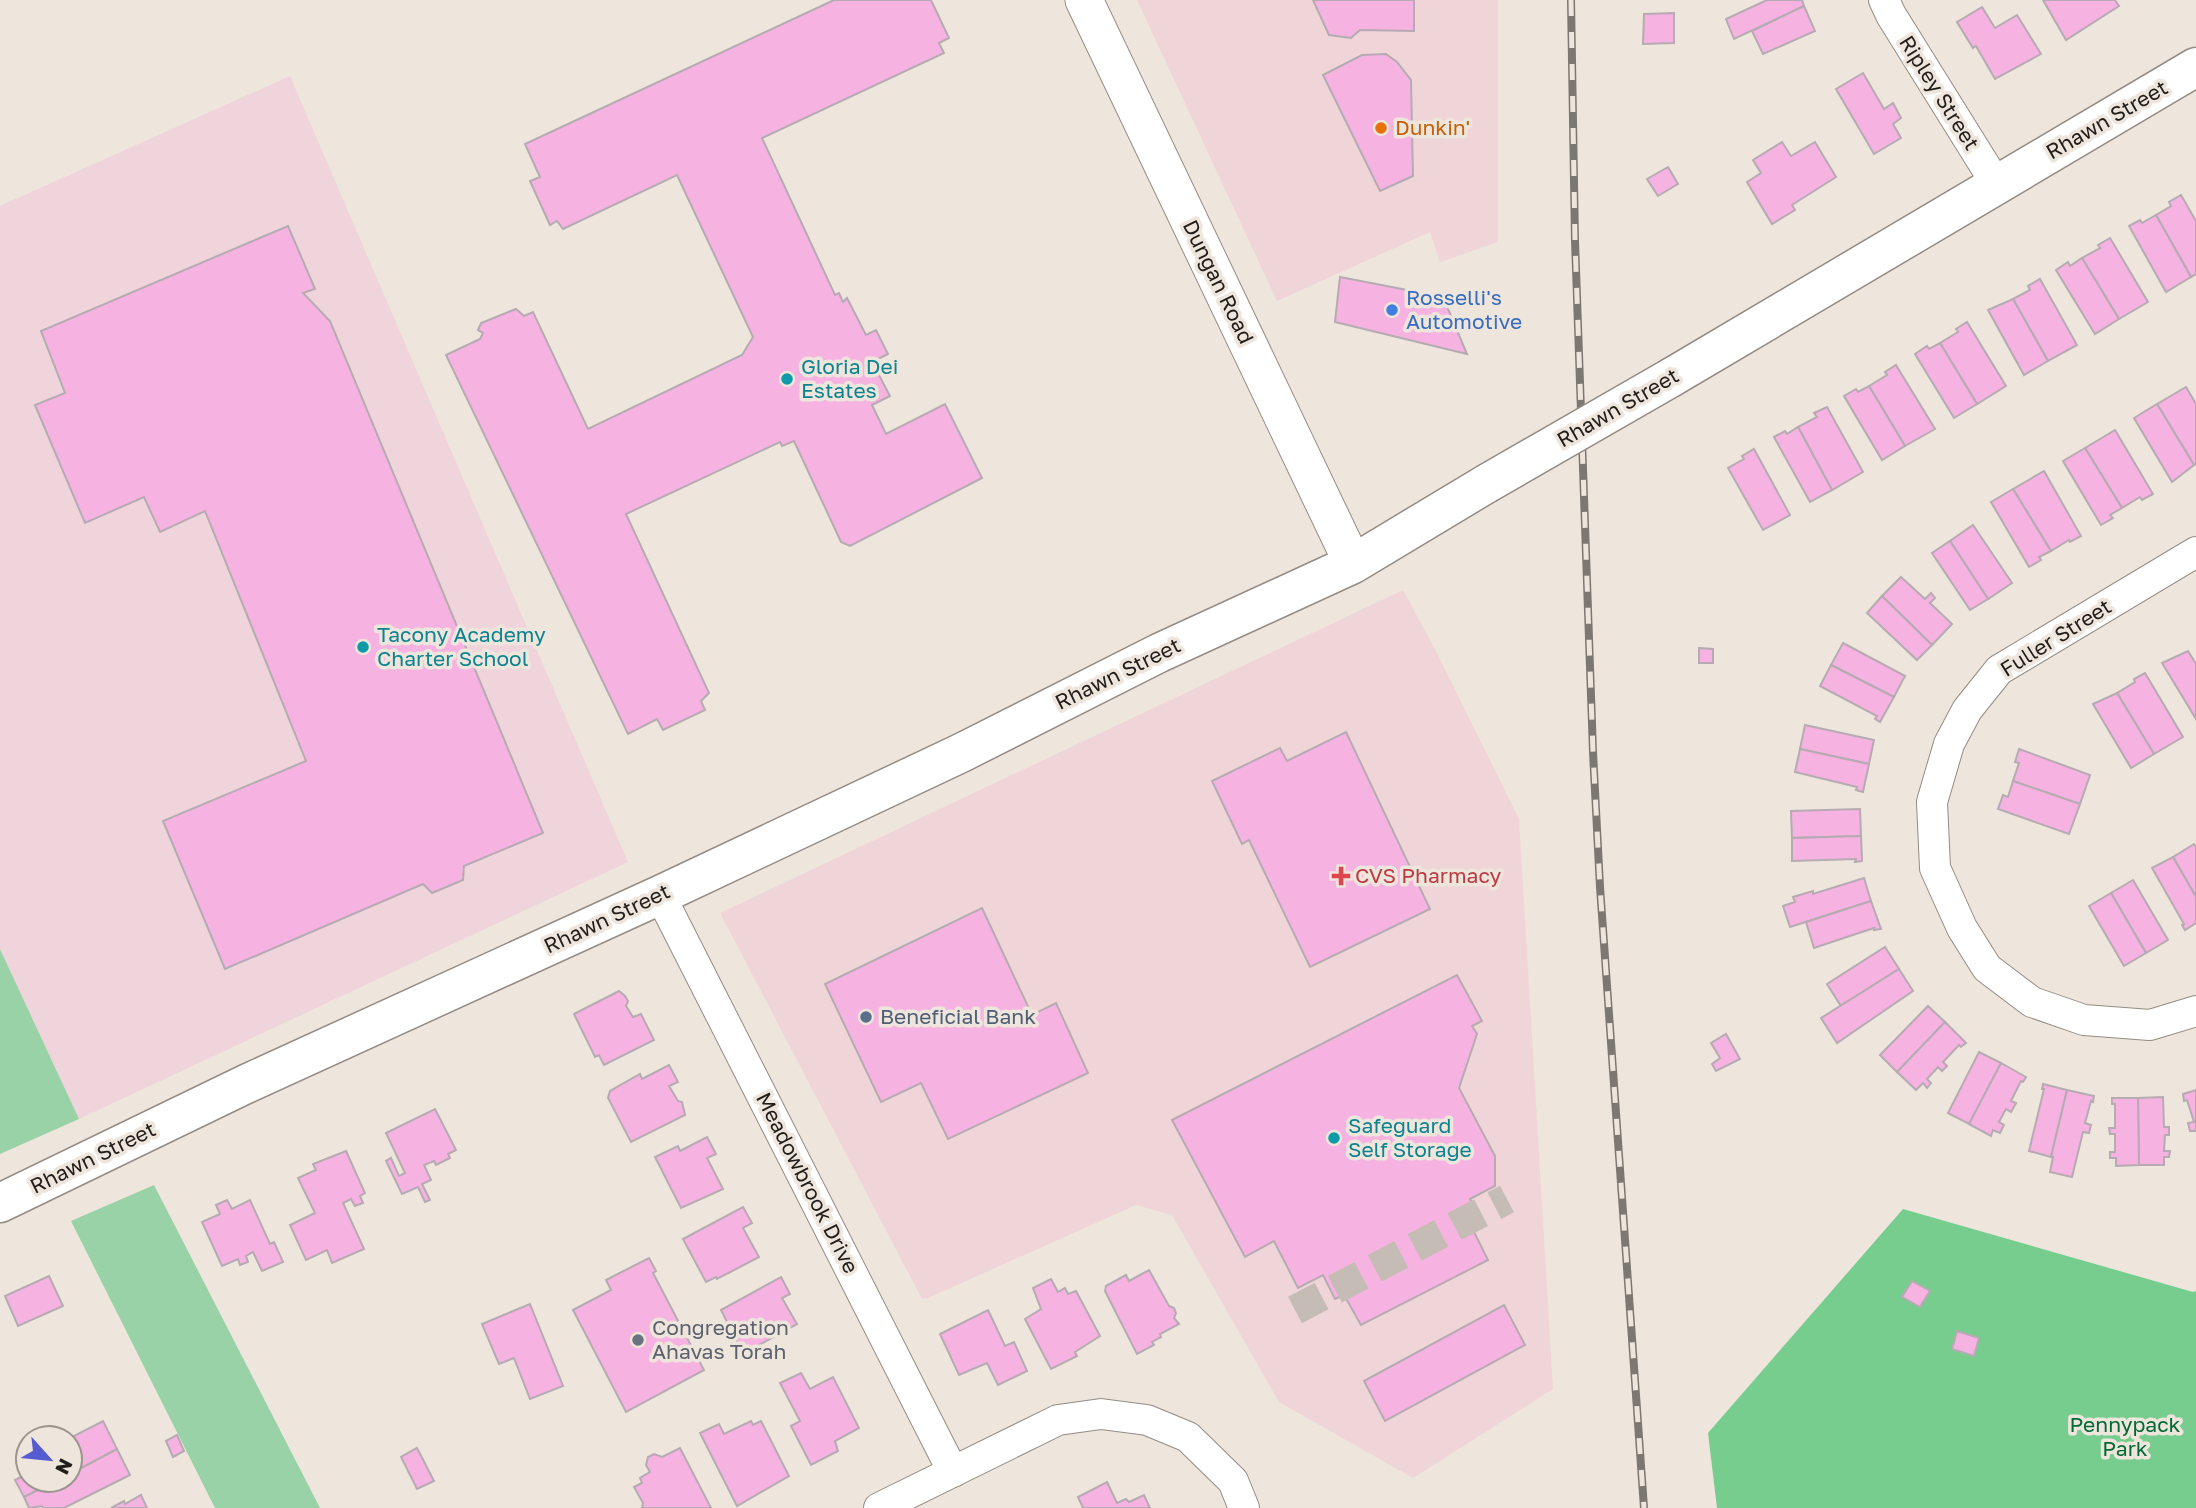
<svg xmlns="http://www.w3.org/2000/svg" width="2196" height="1508" font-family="'Golos Text',sans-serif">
  <rect width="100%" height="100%" fill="#eee5dc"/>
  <!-- commercial -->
  <g fill="#f0d5d8">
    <polygon points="1137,0 1498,0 1498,242 1440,262 1430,232 1277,301"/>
    <polygon points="1403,590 1437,653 1519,819 1553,1389 1413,1478 1279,1402 1172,1215 1136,1205 928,1298 922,1299 720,913"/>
  </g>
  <!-- education -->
  <polygon fill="#efd5db" points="290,76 628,862 79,1119 0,949 0,206"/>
  <!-- green -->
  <g fill="#99d2a7">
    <polygon points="0,949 79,1119 0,1154"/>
    <polygon points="154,1185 320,1508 215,1508 71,1221"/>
  </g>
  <!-- forest -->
  <polygon fill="#76cd8e" points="1903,1209 2193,1292 2196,1291 2196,1508 1717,1508 1708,1433"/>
  <!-- building -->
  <g fill="#f6b2e0" stroke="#b6abb2" stroke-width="2">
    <polygon points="834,0 931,0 949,38 939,43 944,53 762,138 835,295 839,293 843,302 847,298 866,335 876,330 888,354 872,362 890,396 872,405 886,434 945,404 982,478 850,546 841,542 794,441 782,446 780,442 626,514 709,693 701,701 705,710 663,730 657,719 628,734 446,355 480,339 483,333 478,330 481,323 516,309 524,316 533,312 588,429 742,355 753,337 677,175 563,229 557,221 550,225 530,181 540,177 525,144"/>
    <polygon points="1313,0 1414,0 1414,31 1360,30 1351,38 1329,35"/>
    <polygon points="1767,0 1802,0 1804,6 1734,39 1726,19"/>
    <polygon points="2043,0 2115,0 2119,6 2066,40"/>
    <polygon points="1804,6 1815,31 1763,54 1752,31"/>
    <polygon points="1982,7 1995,28 2017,15 2041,54 1995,79 1976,46 1973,48 1957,22"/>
    <polygon points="1674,13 1674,43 1643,44 1644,14"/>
    <polygon points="1386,54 1397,62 1411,80 1413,176 1380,191 1323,75 1362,55"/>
    <polygon points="1863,73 1884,109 1893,103 1901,118 1893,124 1901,138 1874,154 1836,89"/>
    <polygon points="1782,142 1791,156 1815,142 1836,177 1792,205 1795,210 1772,224 1747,182 1761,173 1753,160"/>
    <polygon points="1668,167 1678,184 1658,196 1647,179"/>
    <polygon points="2181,195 2196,221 2196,274 2191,277 2156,215 2171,206 2169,202"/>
    <polygon points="2156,215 2191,277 2166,292 2129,226 2140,220 2142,223"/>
    <polygon points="288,226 315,289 303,293 330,321 543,833 464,866 463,880 432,893 423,884 225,969 163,821 306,761 205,511 160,532 144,497 85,523 35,405 65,393 41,331"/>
    <polygon points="2110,238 2148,302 2119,319 2082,258 2100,248 2098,245"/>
    <polygon points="2082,258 2119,319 2095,334 2056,270 2068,262 2070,266"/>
    <polygon points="1340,277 1443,297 1467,354 1335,322"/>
    <polygon points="2040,279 2077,345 2048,361 2013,299 2030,290 2028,286"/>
    <polygon points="2013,299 2048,361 2024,375 1988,310"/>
    <polygon points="1967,322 2006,386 1977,404 1940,343 1958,332 1956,329"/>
    <polygon points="1940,343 1977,404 1954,418 1915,354 1927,346 1929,349"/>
    <polygon points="1896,365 1935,429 1905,446 1869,386 1887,375 1885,372"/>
    <polygon points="1869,386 1905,446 1882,460 1844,396 1856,389 1858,392"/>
    <polygon points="2186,387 2196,404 2196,464 2194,465 2157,404"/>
    <polygon points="2157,404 2194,465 2172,482 2134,418"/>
    <polygon points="1827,407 1863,472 1832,490 1798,427 1817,417 1814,413"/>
    <polygon points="1798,427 1832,490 1810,502 1774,437 1785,431 1787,434"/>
    <polygon points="2115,430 2153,494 2142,500 2140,497 2122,508 2085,448"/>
    <polygon points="2085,448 2122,508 2110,515 2113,518 2101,525 2063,461"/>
    <polygon points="1754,449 1790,515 1763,530 1728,468 1744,459 1742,456"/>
    <polygon points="2044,471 2081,536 2070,542 2069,540 2051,551 2013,489"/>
    <polygon points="2013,489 2051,551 2039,557 2041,560 2029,567 1991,502"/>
    <polygon points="1973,525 2012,583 1988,599 1950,541"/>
    <polygon points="1950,541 1988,599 1970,610 1932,553"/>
    <polygon points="1901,577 1925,599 1931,593 1935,598 1930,603 1952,624 1932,645 1882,596"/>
    <polygon points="1882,596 1932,645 1917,660 1867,613"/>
    <polygon points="1843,643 1905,676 1894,697 1831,665"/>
    <polygon points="1699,648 1713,649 1713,663 1699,663"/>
    <polygon points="2188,651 2196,664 2196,719 2162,663"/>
    <polygon points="1831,665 1894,697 1880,722 1875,719 1877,716 1820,686"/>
    <polygon points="2145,673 2183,737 2154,754 2117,693 2135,682 2134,679"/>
    <polygon points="2117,693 2154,754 2131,768 2093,704"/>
    <polygon points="1805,725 1874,740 1869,764 1800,749"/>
    <polygon points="1346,732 1430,909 1310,967 1249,840 1242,844 1212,781 1280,748 1287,761"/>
    <polygon points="1800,749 1869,764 1863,792 1856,790 1857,787 1795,772"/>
    <polygon points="2019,749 2090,775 2080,804 2013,781 2019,763 2015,762"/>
    <polygon points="2013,781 2080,804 2069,834 1998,809 2003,795 2008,797"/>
    <polygon points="1860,809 1861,836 1792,838 1791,811"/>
    <polygon points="1861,836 1862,861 1855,862 1856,859 1792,861 1792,838"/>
    <polygon points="2194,844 2196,847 2196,897 2173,857"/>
    <polygon points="2173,857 2196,897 2196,923 2185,930 2182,925 2184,924 2152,868"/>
    <polygon points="1864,878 1871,901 1790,927 1783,906 1795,902 1793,897 1813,891 1813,894"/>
    <polygon points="2133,880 2168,940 2146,953 2111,893"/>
    <polygon points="2111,893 2146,953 2124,966 2089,906"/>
    <polygon points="1871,901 1881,929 1874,930 1874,928 1814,948 1806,922"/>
    <polygon points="982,908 1032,1015 1056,1003 1088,1073 948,1139 921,1083 881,1102 825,984"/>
    <polygon points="1885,947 1899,969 1841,1006 1827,984"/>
    <polygon points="1899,969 1913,991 1837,1043 1821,1018"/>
    <polygon points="1457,975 1482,1021 1472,1026 1477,1034 1459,1088 1495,1156 1495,1186 1470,1199 1482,1222 1472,1228 1488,1260 1361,1325 1344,1295 1335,1299 1323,1275 1298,1288 1274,1241 1245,1257 1172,1120"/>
    <polygon points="619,991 625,996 628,1001 626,1006 633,1017 641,1014 654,1040 604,1065 599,1055 595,1057 574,1014"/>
    <polygon points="1928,1006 1945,1022 1897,1072 1880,1055"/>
    <polygon points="1945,1022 1966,1043 1961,1047 1959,1045 1943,1062 1947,1066 1942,1071 1938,1067 1927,1079 1931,1083 1927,1088 1923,1083 1916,1090 1897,1072"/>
    <polygon points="1726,1034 1740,1059 1716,1071 1712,1064 1720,1058 1711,1043"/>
    <polygon points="1979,1052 2001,1063 1969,1124 1948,1113"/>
    <polygon points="2001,1063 2026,1077 2023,1082 2021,1081 2011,1101 2016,1103 2011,1112 2006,1109 1999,1122 2004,1125 2000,1133 1993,1130 1991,1136 1969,1124"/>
    <polygon points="669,1065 678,1082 669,1086 678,1101 682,1102 685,1115 631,1142 608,1098 610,1091 640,1074 642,1079"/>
    <polygon points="2043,1084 2067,1090 2051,1157 2029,1151 2044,1089 2042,1089"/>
    <polygon points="2067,1090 2094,1096 2093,1102 2091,1101 2085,1123 2091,1125 2089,1133 2083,1132 2072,1177 2050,1172 2053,1157 2051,1157"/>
    <polygon points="2196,1090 2196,1131 2190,1131 2188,1123 2194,1122 2187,1100 2184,1101 2183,1094"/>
    <polygon points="2163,1097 2164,1127 2169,1127 2169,1135 2165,1135 2164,1151 2170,1151 2169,1157 2164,1157 2164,1165 2139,1165 2138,1098"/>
    <polygon points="2112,1098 2138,1098 2139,1165 2116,1166 2116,1158 2110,1158 2110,1152 2115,1152 2115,1134 2110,1134 2109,1128 2115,1128 2115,1104 2112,1104"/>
    <polygon points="435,1109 456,1150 448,1154 450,1158 436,1165 434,1161 424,1165 431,1180 422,1184 430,1200 425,1202 418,1187 402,1194 386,1161 391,1158 399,1176 405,1173 386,1133"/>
    <polygon points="707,1137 716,1154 707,1158 723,1189 681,1208 655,1157 678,1146 680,1151"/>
    <polygon points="346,1151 365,1193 360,1196 363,1203 355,1206 351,1199 343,1203 364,1249 332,1263 327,1250 306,1260 290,1225 315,1213 298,1178 316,1170 313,1164"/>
    <polygon points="227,1200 232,1209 250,1200 270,1244 274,1242 283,1262 262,1271 253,1252 246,1256 248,1262 240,1265 238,1259 222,1266 202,1222 220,1214 216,1205"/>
    <polygon points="743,1207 752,1223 743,1228 759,1257 717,1279 716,1277 706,1282 683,1239"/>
    <polygon points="649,1258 656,1271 653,1273 704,1370 626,1412 573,1310 611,1290 606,1280"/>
    <polygon points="1149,1270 1169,1306 1174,1308 1176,1313 1174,1318 1179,1324 1160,1334 1161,1337 1152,1342 1154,1345 1137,1354 1105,1291 1106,1286 1126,1275 1129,1281"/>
    <polygon points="49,1276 63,1306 18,1326 5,1296"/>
    <polygon points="781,1277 790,1294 782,1298 797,1324 743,1354 721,1310"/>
    <polygon points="1051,1279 1058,1292 1065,1288 1068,1294 1076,1291 1100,1336 1075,1352 1077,1356 1051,1369 1025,1319 1041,1309 1033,1288"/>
    <polygon points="1912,1281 1930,1291 1920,1307 1902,1297"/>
    <polygon points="530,1304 563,1386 530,1399 514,1358 499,1364 482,1324"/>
    <polygon points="1504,1305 1525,1345 1385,1421 1364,1381"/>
    <polygon points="988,1310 1005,1346 1014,1342 1027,1371 998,1385 987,1363 959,1375 940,1334"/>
    <polygon points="1957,1331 1979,1338 1974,1356 1952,1349"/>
    <polygon points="801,1373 810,1389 833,1377 859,1428 835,1441 838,1451 811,1465 791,1426 800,1421 780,1383"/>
    <polygon points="103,1421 117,1449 70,1474 70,1438"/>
    <polygon points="751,1421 753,1425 761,1421 789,1476 737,1506 700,1433 719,1424 724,1434"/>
    <polygon points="177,1435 184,1451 173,1457 166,1441"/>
    <polygon points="417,1448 434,1481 417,1489 401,1457"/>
    <polygon points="680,1448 711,1508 642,1508 643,1503 634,1487 642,1483 640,1478 650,1472 646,1465 648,1457 654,1454 662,1457"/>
    <polygon points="117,1449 130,1475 64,1508 43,1508 42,1506 29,1508 24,1497 57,1480 70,1480 70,1474"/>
    <polygon points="28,1460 28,1480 57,1480 24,1497 15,1480 25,1475 19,1464"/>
    <polygon points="1107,1482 1117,1503 1126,1499 1129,1502 1144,1495 1150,1508 1083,1508 1078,1497"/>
    <polygon points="141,1495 147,1508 111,1508 124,1501 125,1504"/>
  </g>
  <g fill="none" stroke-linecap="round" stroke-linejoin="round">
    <!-- minor-tunnel -->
    <polyline stroke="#c5bdb5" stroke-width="30" stroke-dasharray="30 15" stroke-linecap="butt" points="1295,1310 1507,1199"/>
    <defs>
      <g id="minor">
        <polyline points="1884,0 1891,15 1997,185"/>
        <polyline points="2196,552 1999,670 1967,710 1949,744 1932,802 1935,868 1962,928 1987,968 2032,1002 2084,1020 2150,1025 2196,1011"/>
        <polyline points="660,895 953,1472"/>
        <polyline points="879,1508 1058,1420 1101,1414 1147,1420 1188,1437 1233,1481 1244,1508"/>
      </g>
      <polyline id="tertiary" points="1084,0 1353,564"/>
      <g id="secondary">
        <polyline points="1672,377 2196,67"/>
        <polyline points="0,1203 246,1084 660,895 961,753 1159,653 1353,564 1486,484"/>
      </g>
    </defs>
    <!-- minor casing -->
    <use href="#minor" stroke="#948c84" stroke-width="32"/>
    <!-- tertiary casing -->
    <use href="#tertiary" stroke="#948c84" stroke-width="39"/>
    <!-- secondary casing -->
    <use href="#secondary" stroke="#948c84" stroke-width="41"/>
    <!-- minor -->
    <use href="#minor" stroke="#fff" stroke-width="30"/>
    <!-- tertiary -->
    <use href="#tertiary" stroke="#fff" stroke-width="37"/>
    <!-- secondary -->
    <use href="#secondary" stroke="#fff" stroke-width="38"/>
    <defs>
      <polyline id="rail" points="1571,0 1575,241 1593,752 1600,887 1644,1508"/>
    </defs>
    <!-- rail casing -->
    <use href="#rail" stroke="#7d7772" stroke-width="8"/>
    <!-- rail -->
    <use href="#rail" stroke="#eee5dc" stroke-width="5" stroke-dasharray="16" stroke-linecap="butt"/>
    <defs>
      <polyline id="secondary-bridge" points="1486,484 1672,377"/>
    </defs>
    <!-- secondary-bridge casing -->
    <use href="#secondary-bridge" stroke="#948c84" stroke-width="41" stroke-linecap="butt"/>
    <!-- secondary-bridge -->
    <use href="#secondary-bridge" stroke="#fff" stroke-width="38"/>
  </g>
  <!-- markers -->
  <circle fill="#e8710a" stroke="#eee5dc" stroke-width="2.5" cx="1381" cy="128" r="7"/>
  <circle fill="#3f7fe0" stroke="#eee5dc" stroke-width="2.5" cx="1392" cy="310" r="7"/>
  <g fill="#0f9aa8" stroke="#eee5dc" stroke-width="2.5">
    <circle cx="787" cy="379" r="7"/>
    <circle cx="363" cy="647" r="7"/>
    <circle cx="1334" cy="1138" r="7"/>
  </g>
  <path fill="#e0444e" stroke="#eee5dc" stroke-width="2.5" d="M1337.5 865.5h7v7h7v7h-7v7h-7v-7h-7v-7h7z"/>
  <circle fill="#5c6f8a" stroke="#eee5dc" stroke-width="2.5" cx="866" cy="1017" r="7"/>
  <circle fill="#6b7280" stroke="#eee5dc" stroke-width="2.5" cx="638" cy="1340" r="7"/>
  <g text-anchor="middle" stroke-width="7" stroke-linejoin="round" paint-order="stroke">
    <!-- street labels -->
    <g font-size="21" fill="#201d1a" stroke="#eee5dc">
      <text transform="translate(1939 93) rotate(58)" y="7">Ripley Street</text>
      <text transform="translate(2107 120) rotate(-30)" y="7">Rhawn Street</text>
      <text transform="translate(1218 282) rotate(64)" y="7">Dungan Road</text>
      <text transform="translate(1618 408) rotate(-30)" y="7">Rhawn Street</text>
      <text transform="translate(2056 638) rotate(-32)" y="7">Fuller Street</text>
      <text transform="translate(1118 674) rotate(-26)" y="7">Rhawn Street</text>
      <text transform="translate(607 919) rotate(-25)" y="7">Rhawn Street</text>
      <text transform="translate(93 1158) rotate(-26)" y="7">Rhawn Street</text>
      <text transform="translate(807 1183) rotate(63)" y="7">Meadowbrook Drive</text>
    </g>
    <!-- food labels -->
    <g font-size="21" fill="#c56008" stroke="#eee5dc" text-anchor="start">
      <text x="1395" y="135">Dunkin'</text>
    </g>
    <!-- shop labels -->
    <g font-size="21" fill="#366cbe" stroke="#eee5dc" text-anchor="start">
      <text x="1406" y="305">Rosselli's<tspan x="1406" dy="24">Automotive</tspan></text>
    </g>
    <!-- culture labels -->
    <g font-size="21" fill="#0d838f" stroke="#eee5dc" text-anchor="start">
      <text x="801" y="374">Gloria Dei<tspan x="801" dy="24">Estates</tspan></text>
      <text x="377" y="642">Tacony Academy<tspan x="377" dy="24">Charter School</tspan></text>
      <text x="1348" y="1133">Safeguard<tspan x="1348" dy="24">Self Storage</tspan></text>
    </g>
    <!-- health labels -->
    <g font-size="21" fill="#be3a42" stroke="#eee5dc" text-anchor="start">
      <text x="1355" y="883">CVS Pharmacy</text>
    </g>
    <!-- service labels -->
    <g font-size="21" fill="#4e5e75" stroke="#eee5dc" text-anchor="start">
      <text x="880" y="1024">Beneficial Bank</text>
    </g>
    <!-- worship labels -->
    <g font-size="21" fill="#5b616d" stroke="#eee5dc" text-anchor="start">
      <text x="652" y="1335">Congregation<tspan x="652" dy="24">Ahavas Torah</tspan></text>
    </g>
    <!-- park labels -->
    <g font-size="21" fill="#006a33" stroke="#eee5dc">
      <text x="2125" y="1432">Pennypack<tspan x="2125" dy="24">Park</tspan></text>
    </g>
  </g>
  <!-- north arrow -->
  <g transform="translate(49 1459) rotate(117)"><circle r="33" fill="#eee5dc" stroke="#9c958e" stroke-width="2"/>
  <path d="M0-5L12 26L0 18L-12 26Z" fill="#565bd2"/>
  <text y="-10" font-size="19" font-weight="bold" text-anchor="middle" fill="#201d1a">N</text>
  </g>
</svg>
